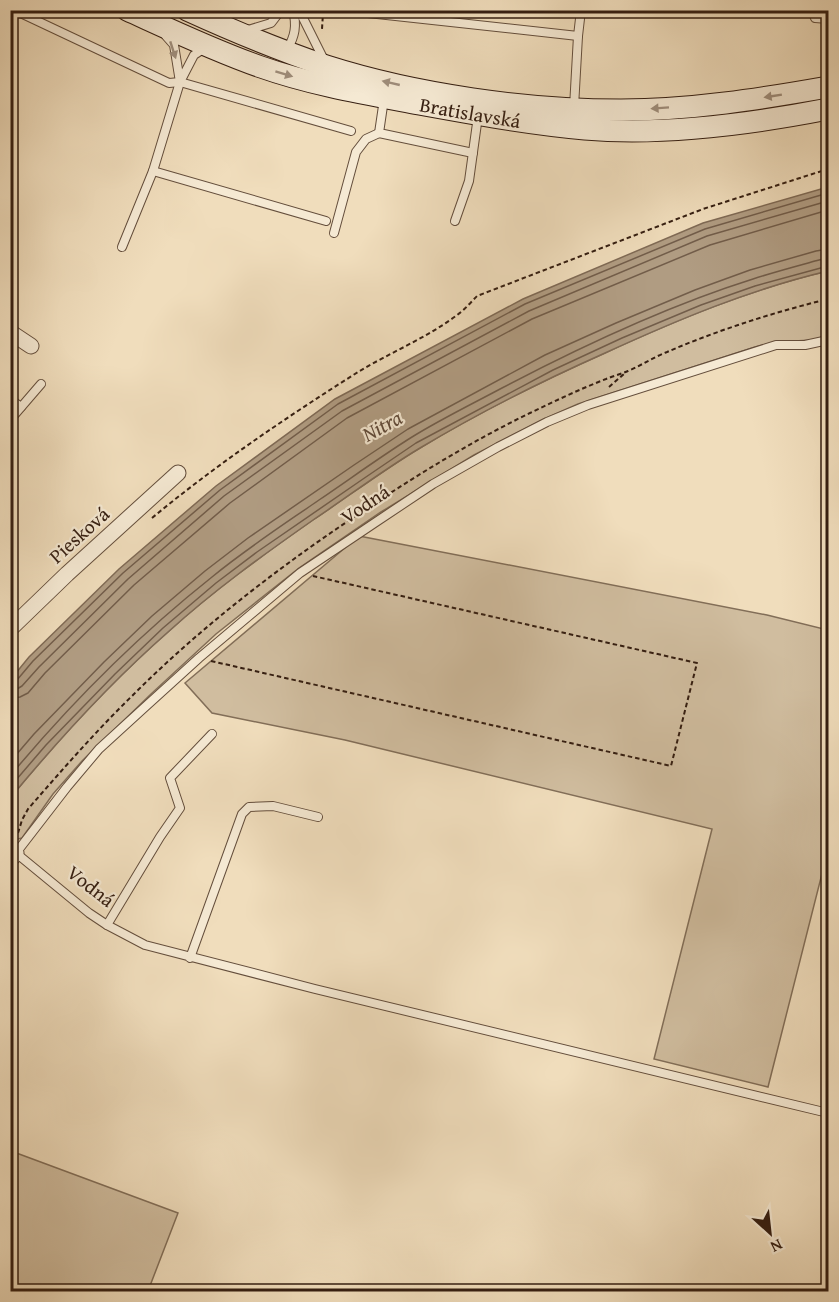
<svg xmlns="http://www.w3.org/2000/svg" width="839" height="1302" font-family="'Gentium Book Plus',serif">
  <rect width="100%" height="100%" fill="#f0ddbc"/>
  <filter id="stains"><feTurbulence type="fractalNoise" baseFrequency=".00333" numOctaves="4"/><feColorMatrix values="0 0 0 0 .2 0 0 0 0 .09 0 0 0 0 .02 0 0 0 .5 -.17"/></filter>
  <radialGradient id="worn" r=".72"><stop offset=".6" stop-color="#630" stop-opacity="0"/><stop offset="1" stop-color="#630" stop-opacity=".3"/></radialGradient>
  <!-- green -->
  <g fill="#d0bd9f" stroke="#826e58" stroke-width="1.5">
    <path d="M828,271V336L813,340L775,342L755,347L578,404L544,419L474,455L381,512L299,568L216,634L151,694L82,761L53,794L22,838L14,840L11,839V797C59,739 111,682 168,632C213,591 263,555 313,520C349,496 383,470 420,448C480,412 542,381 605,353C677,320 751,289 828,271Z"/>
    <polygon points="359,536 767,615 828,630 828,850 768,1087 654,1059 712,829 345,740 212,713 185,683"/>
    <polygon points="11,1151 178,1213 148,1291 11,1291"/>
  </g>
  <!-- water -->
  <path fill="#b09c82" stroke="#7f6a55" stroke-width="1.5" d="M828,187V271C751,289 677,320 605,353C542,381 480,412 420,448C383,470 349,496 313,520C263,555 213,591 168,632C111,682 59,739 11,797V679L29,657L119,569L216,486L335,399L523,299L703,223Z"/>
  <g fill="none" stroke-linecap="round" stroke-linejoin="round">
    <!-- shore -->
    <g stroke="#725d4a" stroke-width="1.5">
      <polyline points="10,682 17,680 33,661 123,573 220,490 338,404 525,304 705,229 828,193"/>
      <polyline points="10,689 17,689 22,686 39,667 128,579 224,496 342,411 529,311 707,236 828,201"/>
      <polyline points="10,699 20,697 28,693 45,673 134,585 230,503 347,418 532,319 710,245 828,210"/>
      <polyline points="10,762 34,734 104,662 152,616 205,571 248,538 354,465 408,429 545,355 616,323 695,290 750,270 816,251 828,249"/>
      <path d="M10,776C70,704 139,635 212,577C246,549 283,525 319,500C350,479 380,457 412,437C441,419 472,404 502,388C582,346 667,306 753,279C774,272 797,266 819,260L828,258"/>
      <polyline points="10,787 46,745 115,674 163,628 216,583 257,552 363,479 416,443 553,370 622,338 701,305 755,286 828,266"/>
    </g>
    <defs>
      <g id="lane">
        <polyline points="14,10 169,83 180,82 351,131"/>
        <polyline points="299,10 325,62"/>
        <polyline points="812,10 815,18 828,19"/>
        <polyline points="368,13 578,36"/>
        <polyline points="248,30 271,23 281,10"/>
        <polyline points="166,36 174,45 180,82"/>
        <polyline points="205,48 194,55 180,82 153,171 326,221"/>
        <path d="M287,50C295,36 297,26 293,10"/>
        <polyline points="384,99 379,133 473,153"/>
        <polyline points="574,107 578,36 581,10"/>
        <polyline points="455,221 469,181 478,116"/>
        <polyline points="334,233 356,152 366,139 379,133"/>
        <polyline points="122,247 153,171"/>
        <polyline points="828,340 805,345 776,345 588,405 547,422 498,447 433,484 376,522 300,573 199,658 145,707 99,749 67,787 16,853 89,913 107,925 145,945 315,989 828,1113"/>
        <polyline points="10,399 21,407"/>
        <polyline points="10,420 41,384"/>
        <polyline points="107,925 160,837 180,808 170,778 212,734"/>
        <polyline points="190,958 242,814 249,807 273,806 318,817"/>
      </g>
      <g id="street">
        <polyline points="10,332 31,346"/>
        <polyline points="10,629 67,574 178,473"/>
        <polyline points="10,849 16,853 10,860"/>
      </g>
      <g id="secondary">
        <path id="s1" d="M127,10C171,30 215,51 261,67C312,85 366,94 419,104C474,114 530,124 585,129C664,136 751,124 828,109"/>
        <path d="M187,10C233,31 279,50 326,66C417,95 527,110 621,110C691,110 760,99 828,87"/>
      </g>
    </defs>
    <!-- lane casing -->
    <use href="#lane" stroke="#644e3c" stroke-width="10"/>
    <!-- street casing -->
    <use href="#street" stroke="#644e3c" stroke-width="17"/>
    <!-- secondary casing -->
    <use href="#secondary" stroke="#351e11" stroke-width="23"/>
    <!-- path -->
    <g stroke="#351e11" stroke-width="2" stroke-dasharray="4.5 3" stroke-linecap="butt">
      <polyline points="321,10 323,13 322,29"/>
      <polyline points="323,13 359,17"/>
      <polyline points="609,387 625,373"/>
      <path d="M152,518C217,464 287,417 358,372C391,352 431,336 461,312C467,307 472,301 477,296L703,209L828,169"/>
      <polyline points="10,649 16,643"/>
      <polyline points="211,661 671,766 697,663 313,576"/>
      <path d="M18,833L22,820L28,809C62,770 96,731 133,695C199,629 274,571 351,519C409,480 468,443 530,413C555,401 580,389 606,379C613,376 621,374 628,371C642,365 654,357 667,352C718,330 775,312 828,299"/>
    </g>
    <!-- lane -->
    <use href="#lane" stroke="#f5e9d3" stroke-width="8"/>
    <!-- street -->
    <use href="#street" stroke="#f5e9d3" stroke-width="15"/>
    <!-- secondary -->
    <use href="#secondary" stroke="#f5e9d3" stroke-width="21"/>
  </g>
  <!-- one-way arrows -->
  <defs><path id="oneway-solid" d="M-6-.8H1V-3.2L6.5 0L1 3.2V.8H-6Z" transform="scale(1.5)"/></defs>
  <g fill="#9f8e7c">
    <use href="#oneway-solid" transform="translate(173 50) rotate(72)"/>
    <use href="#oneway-solid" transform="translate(284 74) rotate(17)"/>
    <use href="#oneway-solid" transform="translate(391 83) rotate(-167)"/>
    <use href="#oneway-solid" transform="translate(773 96) rotate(171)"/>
    <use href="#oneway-solid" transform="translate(660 108) rotate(176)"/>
  </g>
  <g text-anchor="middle" stroke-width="4.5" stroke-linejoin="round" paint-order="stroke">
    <!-- street labels -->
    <g font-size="20" fill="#351e11" stroke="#f5e9d3">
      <text dy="7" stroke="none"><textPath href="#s1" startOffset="360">Bratislavská</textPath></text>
      <text transform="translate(365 504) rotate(-34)" y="7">Vodná</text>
      <text transform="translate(79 535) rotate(-42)" y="7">Piesková</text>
      <text transform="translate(91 886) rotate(38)" y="7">Vodná</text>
    </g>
    <!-- water labels -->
    <g font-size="21" font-style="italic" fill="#604a39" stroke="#f5e9d3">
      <text transform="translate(382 426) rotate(-29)" y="7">Nitra</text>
    </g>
  </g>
  <!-- margin -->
  <rect width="839" height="1302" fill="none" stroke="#f0ddbc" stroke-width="36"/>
  <rect x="12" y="12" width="815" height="1278" fill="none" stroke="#351e11" stroke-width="3"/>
  <rect x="18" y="18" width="803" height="1266" fill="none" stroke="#351e11" stroke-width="1.5"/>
  <!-- north arrow -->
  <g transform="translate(770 1233) rotate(153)" stroke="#f5e9d3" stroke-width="4.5" paint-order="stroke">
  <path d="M0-4.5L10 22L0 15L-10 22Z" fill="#351e11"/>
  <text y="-9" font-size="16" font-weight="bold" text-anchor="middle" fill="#351e11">N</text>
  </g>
  <rect width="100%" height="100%" filter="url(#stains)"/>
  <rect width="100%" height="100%" fill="url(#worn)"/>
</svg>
